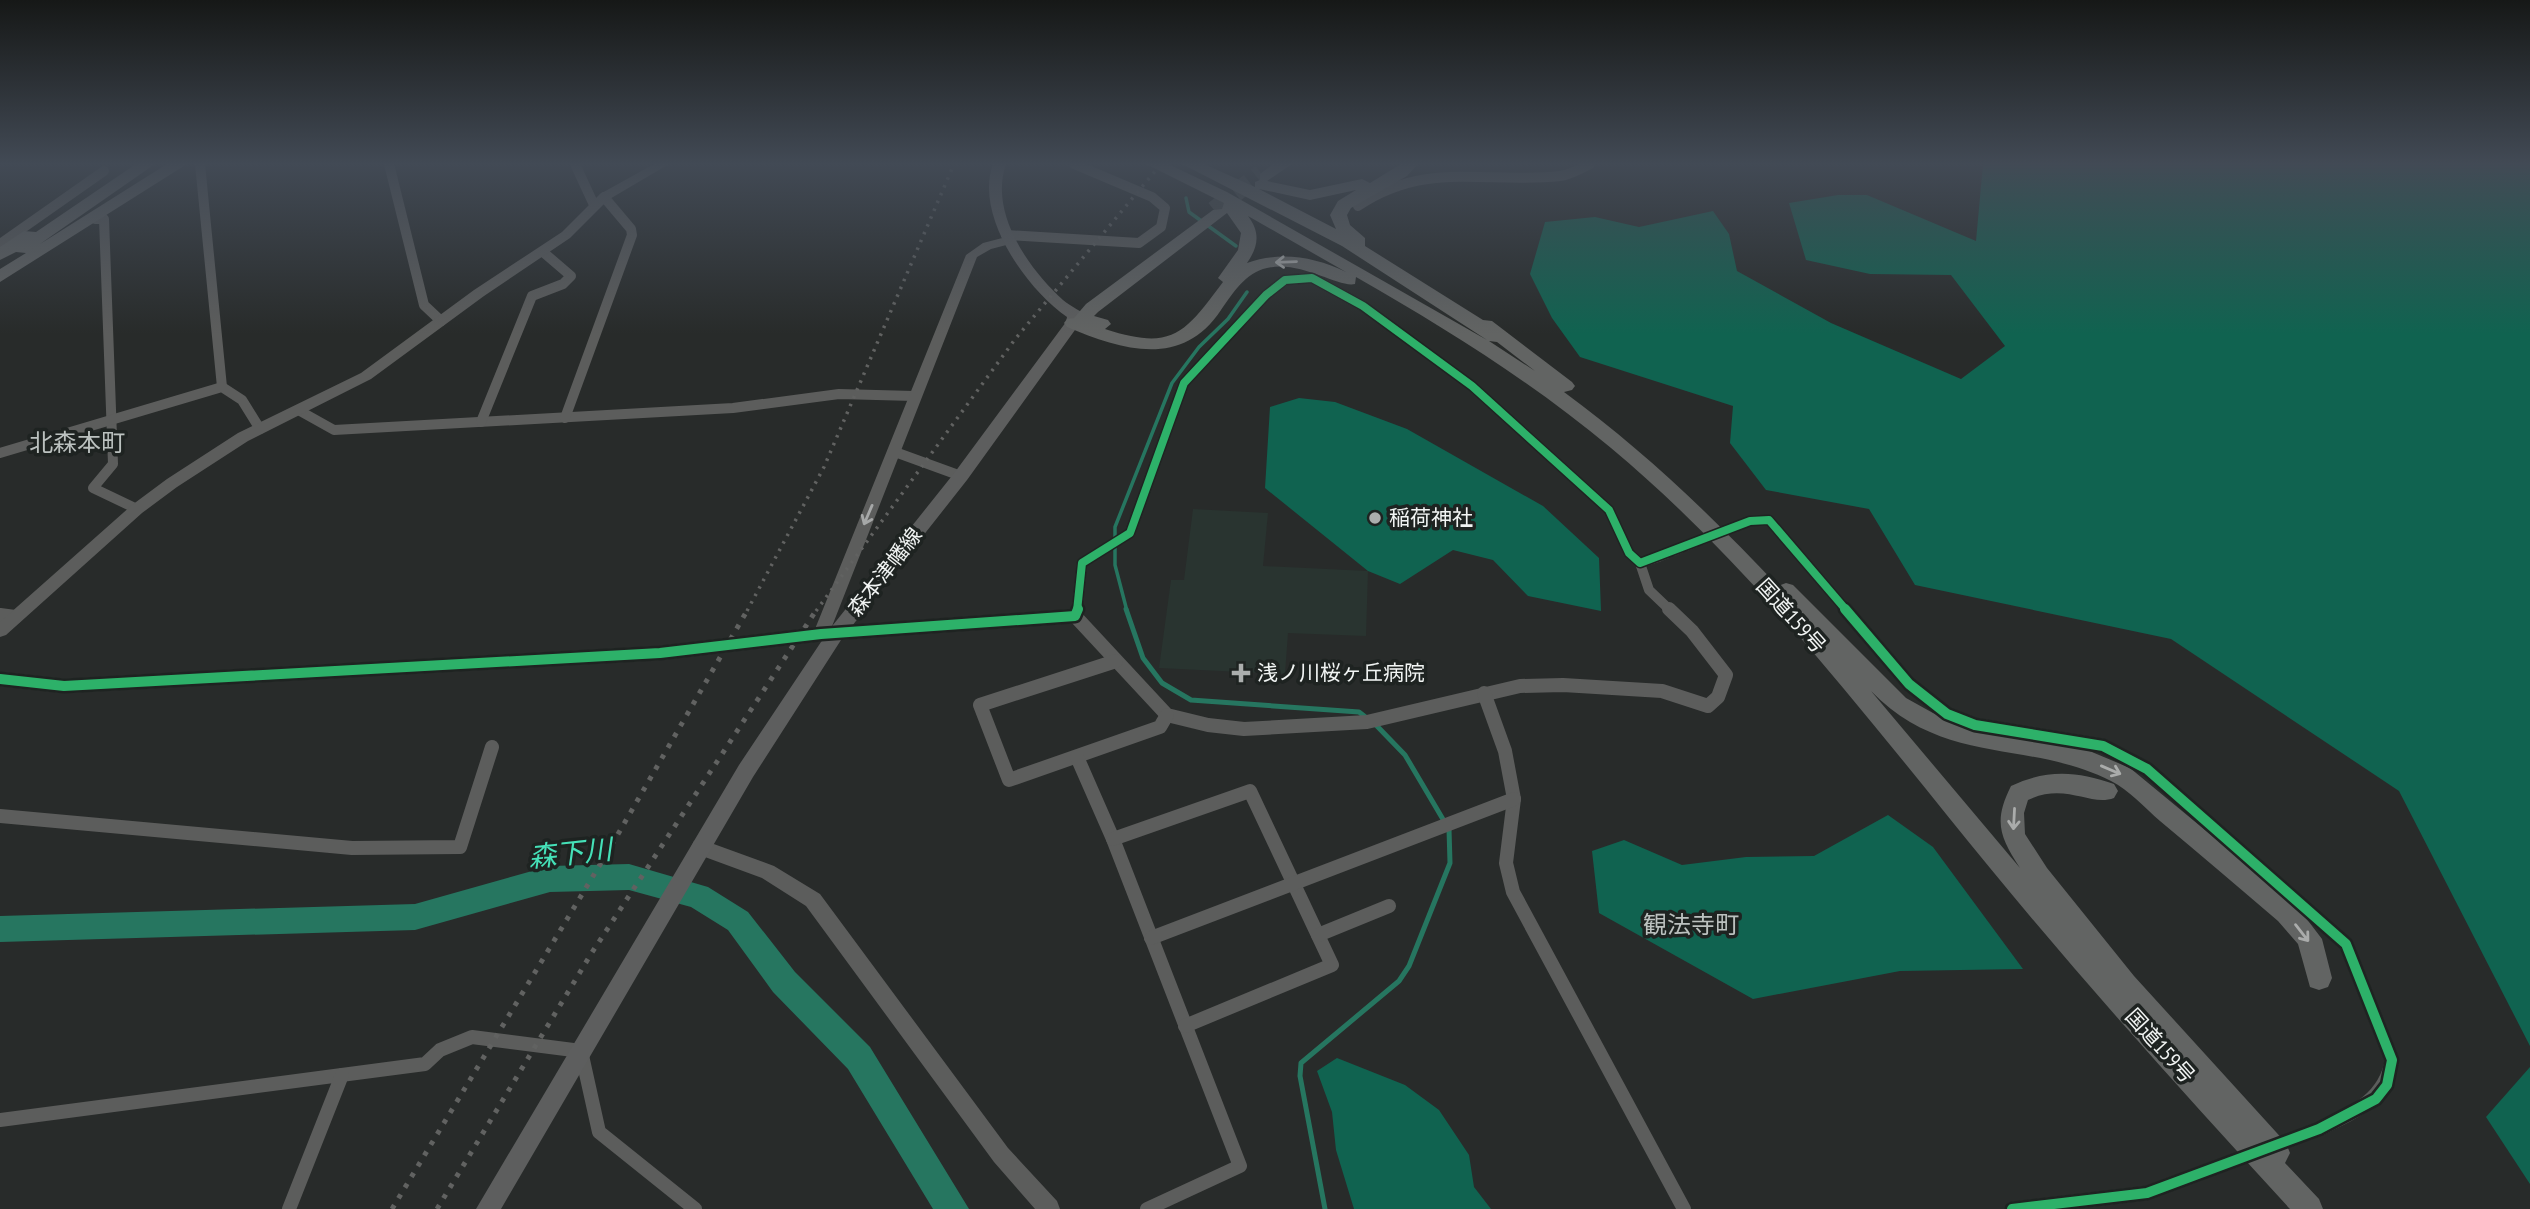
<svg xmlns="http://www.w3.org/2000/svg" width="2530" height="1209" font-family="'PT Sans Narrow','Noto Sans JP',sans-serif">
  <rect width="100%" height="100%" fill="#282b2a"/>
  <!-- built -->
  <polygon fill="#293430" points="1193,509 1268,513 1263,566 1368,571 1366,636 1288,633 1285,674 1159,668 1171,580 1184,580"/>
  <!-- forest -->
  <g fill="#106350">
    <polygon points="1983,164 2530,164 2530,1046 2399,791 2171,639 1915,585 1869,509 1766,490 1730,443 1733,406 1580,357 1552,318 1530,274 1545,222 1595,217 1639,227 1713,211 1729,234 1737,271 1831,323 1961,379 2005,346 1951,275 1870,274 1806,260 1789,203 1838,195 1867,195 1976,241"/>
    <polygon points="1299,398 1335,402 1407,429 1543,506 1599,558 1601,611 1528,596 1493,560 1453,550 1400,584 1368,571 1265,488 1270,407"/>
    <polygon points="1888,815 1933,847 2023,969 1900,971 1753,999 1599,913 1592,851 1624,840 1682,865 1746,857 1814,856"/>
    <polygon points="1337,1058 1405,1085 1439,1110 1469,1155 1474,1187 1491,1209 1354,1209 1336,1150 1332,1112 1317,1071"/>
    <polygon points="2530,1067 2530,1184 2486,1117"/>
  </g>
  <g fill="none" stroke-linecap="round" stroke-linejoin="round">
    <!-- stream-far1 -->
    <g stroke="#267660" stroke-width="3.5">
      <polyline points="1186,198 1189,212 1236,246"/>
      <polyline points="1127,611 1115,565 1115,527 1172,383 1199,347 1228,319 1247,292"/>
    </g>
    <!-- stream -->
    <g stroke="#267660" stroke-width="5">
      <polyline points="1126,609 1143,658 1162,683 1191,700 1359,712 1368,719"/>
      <polyline points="1375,724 1405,755 1444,821"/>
      <polyline points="1325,1209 1300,1076 1301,1063 1399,981 1409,966 1450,863 1449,829"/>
    </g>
    <!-- river -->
    <polygon fill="#267660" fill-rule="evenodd" points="629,864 708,887 748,912 795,972 870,1047 969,1209 933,1209 848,1069 773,992 728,930 691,907 629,890 550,892 415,930 0,942 0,916 415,904 550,866"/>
    <!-- minor-tunnel-far1 -->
    <polyline stroke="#464948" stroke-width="10" stroke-dasharray="10 5" stroke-linecap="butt" points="1658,557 1750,521"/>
    <!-- minor-tunnel -->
    <polyline stroke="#464948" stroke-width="14" stroke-dasharray="14 7" stroke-linecap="butt" points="2147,1193 2319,1129"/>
    <!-- trunk-tunnel -->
    <polyline stroke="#464948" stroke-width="18" stroke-dasharray="18 9" stroke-linecap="butt" points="1214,210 1261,173"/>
    <!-- minor-far1 -->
    <g stroke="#5c5d5c" stroke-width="10">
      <polyline points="200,164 222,387"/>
      <polyline points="389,164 424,305 441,321"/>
      <polyline points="575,164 594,205"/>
      <path d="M1358,206C1425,160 1487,184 1560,176C1570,175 1581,168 1590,164"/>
      <polyline points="95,219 104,219 113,464 93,488 137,509"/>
      <polyline points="1006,235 1139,243 1161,227 1165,208 1152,197 1074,164"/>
      <polyline points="0,244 104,171"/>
      <polyline points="300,411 334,430 733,408 839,394 914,396"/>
      <polyline points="565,418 632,235 631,229 604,197"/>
      <polyline points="481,422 532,296 563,284 571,276 543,252"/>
      <polyline points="895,452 961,476"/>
      <polyline points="0,453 222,387 242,400 260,429"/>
      <polyline points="1750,521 1769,520 1847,611"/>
      <polyline points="1640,563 1649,590 1671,611"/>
      <polyline points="1077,611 1082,563 1130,533 1184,383 1266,295 1285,280 1312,278 1363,306 1472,386 1609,510 1629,553 1640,563 1658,557"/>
    </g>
    <!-- minor -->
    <g stroke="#5c5d5c" stroke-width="14">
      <path d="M1845,609L1909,684L1947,714L1975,725L2103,746L2147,769L2346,944L2392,1060C2385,1100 2353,1113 2319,1129"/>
      <polyline points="0,615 15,617"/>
      <polyline points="1075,616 1078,609"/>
      <polyline points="1075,616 1167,715 1208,725 1244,729 1367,722 1520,686 1563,685 1662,691 1708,706 1718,697 1726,675 1692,631 1669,609"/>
      <polyline points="1116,661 980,705 1009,780 1160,727 1167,715"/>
      <polyline points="0,679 64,686 660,653 821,634 1075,616"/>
      <polyline points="1484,693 1505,751 1514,799 1506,863 1513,892 1684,1209"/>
      <polyline points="1077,757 1113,839 1240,1166 1147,1209"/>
      <polyline points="0,816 352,848 460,847 492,747"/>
      <polyline points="1113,839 1250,791 1332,965 1185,1026"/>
      <polyline points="1318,935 1389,906"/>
      <polyline points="1151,938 1514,799"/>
      <polyline points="0,1120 425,1064 440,1050 472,1037 581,1051 599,1132 695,1209"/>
      <polyline points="289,1209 342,1075"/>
      <polyline points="2012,1209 2147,1193"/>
    </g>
    <!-- tertiary -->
    <g fill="#5c5d5c" fill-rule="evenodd">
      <polygon points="654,164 669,164 608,200 570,238 484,296 371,379 248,441 177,487 142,513 6,635 0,637 0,622 132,505 167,479 238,433 361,373 474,290 562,232 600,194"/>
      <polygon points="1010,236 1014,237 1014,243 991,249 977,257 829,634 827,638 815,638 813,634 966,255 983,243"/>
      <polygon points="700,839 774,866 820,894 1008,1148 1057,1201 1060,1209 1035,1209 994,1162 806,906 762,878 694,853 691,847 694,841"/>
    </g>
    <!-- secondary -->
    <path fill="#5d5e5e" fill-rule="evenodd" d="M993,164H1006C989,213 1028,268 1063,300C1071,307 1083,311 1089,319L1080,323L967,480L841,640L753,777L501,1209H476L739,765L829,630L955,472L1066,322L1067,317C1026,289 974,215 993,164Z"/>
    <!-- trunk -->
    <g fill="#626463" fill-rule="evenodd">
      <polygon points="136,164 155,164 40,244 167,164 187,164 0,282 0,269 26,253 16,252 0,260 0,247 24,231 36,232"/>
      <path d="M1146,164H1168L1227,192L1487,340L1342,246L1182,164H1204L1255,187V182L1260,180V174L1273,164H1292L1267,181L1310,190L1362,179L1370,183L1401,164H1418L1407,176L1351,208L1347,215L1350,225L1365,238V246L1483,320L1492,321L1572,382L1575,386L1572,390L1564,392C1642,449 1712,516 1778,586L1786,583L1793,585L1906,698L1933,713L1963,726L2080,747L2130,768L2296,905L2322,939L2332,978L2328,987L2319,990L2310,987L2298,944L2278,921C2239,888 2200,854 2160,821C2145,808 2129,790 2111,781C2028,739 1945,767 1871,691L2020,868C2000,837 1993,822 2011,786C2047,769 2077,771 2114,784L2118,791L2114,798C2090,807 2066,782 2028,800L2024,813L2025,834L2047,868L2134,976L2286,1143L2290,1153L2285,1163L2319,1199L2323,1209H2290C2187,1097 2086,985 1990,868C1871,723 1756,569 1611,448C1532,382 1445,328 1356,277L1355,284C1338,288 1301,260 1267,268C1245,273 1233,293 1221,310C1182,369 1122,350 1067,327L1064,323L1067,319L1074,318L1086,304L1213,210L1222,209L1224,203ZM1259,189L1310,200L1356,190L1338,201L1330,215L1336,229ZM1227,213L1241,233L1238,250L1218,278L1223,282C1184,334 1173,351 1105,329L1111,324L1108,320L1094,316L1098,312ZM1248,216L1346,272C1315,257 1280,251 1247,263C1258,247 1261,233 1248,216ZM1489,341L1497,342L1535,371Z"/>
    </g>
    <!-- rail-far1 -->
    <g stroke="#616261" stroke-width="3.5" stroke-dasharray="2.5 6" stroke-linecap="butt">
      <polyline points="747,611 824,467 954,164"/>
      <polyline points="816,611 1016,338 1161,164"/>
    </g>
    <!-- rail -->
    <g stroke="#616261" stroke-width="5" stroke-dasharray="4.5 8" stroke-linecap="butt">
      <polyline points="392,1209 610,848 748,609"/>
      <polyline points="437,1209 591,954 817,609"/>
    </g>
    <defs>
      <polyline id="cycleway-far1" points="1077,611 1082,563 1130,533 1184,383 1266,295 1285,280 1312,278 1363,306 1472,386 1609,510 1629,553 1640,563 1750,521 1769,520 1847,611"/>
      <g id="cycleway">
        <polyline points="1845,609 1909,684 1947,714 1975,725 2103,746 2147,769 2346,944 2392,1060 2387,1085 2376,1099 2319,1129 2147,1193 2012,1209"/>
        <polyline points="0,679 64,686 660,653 821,634 1075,616 1078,609"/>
      </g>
    </defs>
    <!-- cycleway-far1 casing -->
    <use href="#cycleway-far1" stroke="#1e2321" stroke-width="11"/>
    <!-- cycleway casing -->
    <use href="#cycleway" stroke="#1e2321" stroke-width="15"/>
    <!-- cycleway-far1 -->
    <use href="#cycleway-far1" stroke="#2db169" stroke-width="8"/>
    <!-- cycleway -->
    <use href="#cycleway" stroke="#2db169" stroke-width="10"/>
  </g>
  <!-- one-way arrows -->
  <defs><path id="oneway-shaft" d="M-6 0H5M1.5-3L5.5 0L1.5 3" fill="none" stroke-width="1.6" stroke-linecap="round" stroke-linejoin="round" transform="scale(1.75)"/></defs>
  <g stroke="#aaacab">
    <use href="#oneway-shaft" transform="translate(1286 262) rotate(178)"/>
    <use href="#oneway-shaft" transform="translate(2111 770) rotate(23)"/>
    <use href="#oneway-shaft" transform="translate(2014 819) rotate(93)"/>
    <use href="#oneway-shaft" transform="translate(2302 933) rotate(52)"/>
  </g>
  <use stroke="#a6a8a8" href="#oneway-shaft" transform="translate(868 515) rotate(113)"/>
  <!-- sky -->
  <linearGradient id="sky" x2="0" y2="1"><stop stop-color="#161817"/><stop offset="0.49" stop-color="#424a55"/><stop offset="1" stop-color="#424a55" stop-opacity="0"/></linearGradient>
  <rect width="2530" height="334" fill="url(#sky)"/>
  <!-- markers -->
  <g fill="#abaead" stroke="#1e2321" stroke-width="2.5">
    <circle cx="1375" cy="518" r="7"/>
    <path d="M1237.5 662.5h7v7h7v7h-7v7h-7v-7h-7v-7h7z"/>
  </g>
  <g text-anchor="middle" stroke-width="7" stroke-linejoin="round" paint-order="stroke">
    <!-- poi labels -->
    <g font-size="21" fill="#f1f4f3" stroke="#1e2321" text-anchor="start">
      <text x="1389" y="525">稲荷神社</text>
      <text x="1257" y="680">浅ノ川桜ヶ丘病院</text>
    </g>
    <!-- street labels -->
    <g font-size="21" fill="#f1f4f3" stroke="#1e2321">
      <text transform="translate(885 572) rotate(-52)" y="7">森本津幡線</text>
      <text transform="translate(1791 616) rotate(48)" y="7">国道159号</text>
      <text transform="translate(2160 1046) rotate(48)" y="7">国道159号</text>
    </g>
    <!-- quarter labels -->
    <g font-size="24" fill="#bbc1bf" stroke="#1e2321">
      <text x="77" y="451">北森本町</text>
      <text x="1691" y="933">観法寺町</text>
    </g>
    <!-- near-water labels -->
    <g font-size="28" font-style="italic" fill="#45e1b8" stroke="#1e2321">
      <text transform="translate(570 853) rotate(-6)" y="10">森下川</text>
    </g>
  </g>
</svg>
